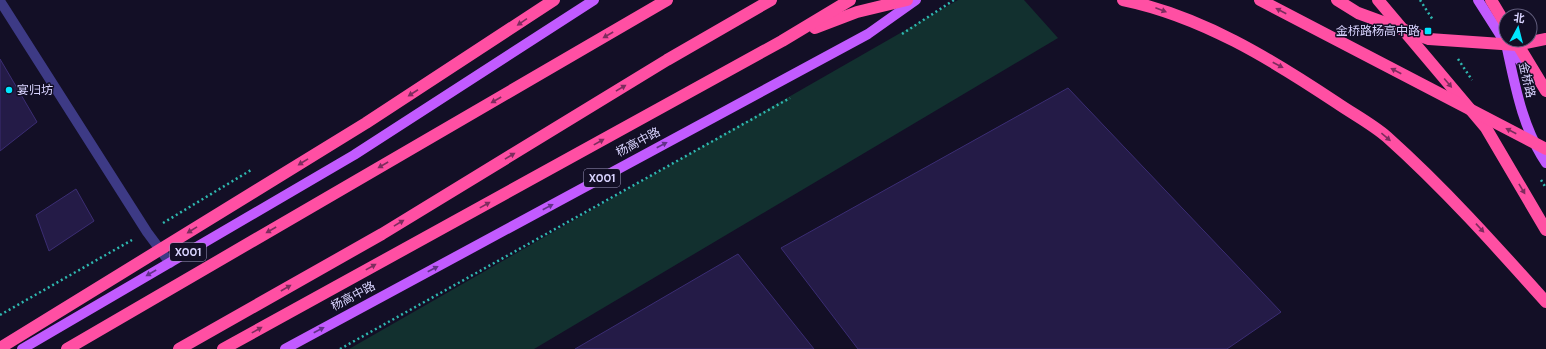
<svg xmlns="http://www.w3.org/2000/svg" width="1546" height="349" font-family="'DM Sans','Noto Sans SC',sans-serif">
  <rect width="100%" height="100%" fill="#130f26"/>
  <!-- green -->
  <polygon fill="#12302f" points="958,0 1024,0 1058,38 534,349 349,349"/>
  <!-- building -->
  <g fill="#241b47" stroke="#3b2d73">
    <polygon points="0,59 37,122 0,151"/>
    <polygon points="1068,88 1281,312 1227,349 858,349 781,248"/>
    <polygon points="76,189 94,221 49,251 36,215"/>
    <polygon points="738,254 814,349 575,349"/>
  </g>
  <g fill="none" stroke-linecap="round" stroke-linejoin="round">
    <!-- path -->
    <g stroke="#2fb8b0" stroke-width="2.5" stroke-dasharray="2 3" stroke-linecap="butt">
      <polyline points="1420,0 1433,20"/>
      <polyline points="902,34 954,0"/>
      <polyline points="1458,59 1472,80"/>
      <polyline points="1541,180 1546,188"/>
      <polyline points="163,223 251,170"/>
      <polyline points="0,315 132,240"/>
      <polyline points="340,349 790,98"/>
    </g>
    <!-- street -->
    <polyline stroke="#3d3a85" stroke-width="10" points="0,1 147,232 170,263"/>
    <!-- primary -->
    <g stroke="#c25bff" stroke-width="10">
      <polyline points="1478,0 1506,44 1531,74"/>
      <path d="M1506,44C1515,85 1522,127 1546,163"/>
      <polyline points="22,349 354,155 594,0"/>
      <polyline points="285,349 868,34 916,0"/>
    </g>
    <!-- highway -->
    <g stroke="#ff4fa3" stroke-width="12">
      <path d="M1123,0C1201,16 1271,59 1337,103C1353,114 1372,124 1387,137C1444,188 1495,245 1546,302"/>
      <polyline points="1378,0 1486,128 1546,230"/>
      <polyline points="1491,0 1506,25"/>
      <polyline points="815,28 857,12 907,0"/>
      <polyline points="1515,40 1546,91"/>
      <polyline points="67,349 667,0"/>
      <polyline points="179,349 382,234 667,60 771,0"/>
      <polyline points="223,349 782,41 850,0"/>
    </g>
    <!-- highway-bridge -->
    <g stroke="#ff4fa3" stroke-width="12">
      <polyline points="1260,0 1546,149"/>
      <polyline points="1337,0 1358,13 1429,39 1516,45 1546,39"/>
      <polyline points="0,348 366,123 554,0"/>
    </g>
  </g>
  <!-- one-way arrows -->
  <defs><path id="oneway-solid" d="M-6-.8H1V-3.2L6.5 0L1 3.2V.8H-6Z"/></defs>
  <g fill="#7d2c5e">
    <use href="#oneway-solid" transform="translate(1161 10) rotate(21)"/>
    <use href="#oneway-solid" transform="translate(1281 11) rotate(-152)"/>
    <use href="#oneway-solid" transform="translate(522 22) rotate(146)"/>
    <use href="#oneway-solid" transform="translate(608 35) rotate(150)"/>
    <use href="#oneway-solid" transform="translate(1278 65) rotate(28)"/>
    <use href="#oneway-solid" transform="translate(1396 71) rotate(-152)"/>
    <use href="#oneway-solid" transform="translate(1448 83) rotate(50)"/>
    <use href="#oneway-solid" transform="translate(621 88) rotate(-31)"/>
    <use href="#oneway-solid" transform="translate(413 93) rotate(147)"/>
    <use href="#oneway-solid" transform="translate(496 100) rotate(150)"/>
    <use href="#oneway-solid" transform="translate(1511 131) rotate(-152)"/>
    <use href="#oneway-solid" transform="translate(1386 137) rotate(40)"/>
    <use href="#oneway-solid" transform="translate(599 142) rotate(-29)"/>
    <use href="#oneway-solid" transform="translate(510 156) rotate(-31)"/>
    <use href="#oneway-solid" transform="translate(303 162) rotate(148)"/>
    <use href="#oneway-solid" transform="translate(383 165) rotate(150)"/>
    <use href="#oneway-solid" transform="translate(1522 189) rotate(59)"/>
    <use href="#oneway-solid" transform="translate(485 205) rotate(-29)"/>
    <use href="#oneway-solid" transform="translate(399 223) rotate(-31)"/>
    <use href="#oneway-solid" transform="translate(1480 228) rotate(47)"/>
    <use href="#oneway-solid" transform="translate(192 230) rotate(148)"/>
    <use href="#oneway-solid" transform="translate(271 230) rotate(150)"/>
    <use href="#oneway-solid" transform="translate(371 267) rotate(-29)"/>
    <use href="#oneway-solid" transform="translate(286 288) rotate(-30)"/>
    <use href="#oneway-solid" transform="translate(257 330) rotate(-29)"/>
  </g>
  <g fill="#623188">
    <use href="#oneway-solid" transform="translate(662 145) rotate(-28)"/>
    <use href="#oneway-solid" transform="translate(548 207) rotate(-28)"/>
    <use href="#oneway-solid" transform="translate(433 269) rotate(-28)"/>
    <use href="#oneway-solid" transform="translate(151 273) rotate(150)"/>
    <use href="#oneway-solid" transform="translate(319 330) rotate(-28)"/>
  </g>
  <!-- markers -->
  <g fill="#00e5ff" stroke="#130f26" stroke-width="1.5">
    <rect x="1424" y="27" width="8" height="8" rx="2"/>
    <circle cx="9" cy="90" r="4"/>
  </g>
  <g text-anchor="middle" stroke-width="3" stroke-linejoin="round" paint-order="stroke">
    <!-- shield labels -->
    <g fill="#130f26" stroke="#9e99be" stroke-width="1">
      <rect x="584" y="169" width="36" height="18" rx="3"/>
      <rect x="170" y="243" width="36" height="18" rx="3"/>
    </g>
    <g font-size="11" font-weight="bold" fill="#d9d4ff">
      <text x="602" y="182">X001</text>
      <text x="188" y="256">X001</text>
    </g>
    <!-- poi labels -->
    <g font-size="12" fill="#d9d4ff" stroke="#130f26" text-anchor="end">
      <text x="1420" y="35">金桥路杨高中路</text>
      <text x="17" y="94" text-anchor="start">宴归坊</text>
    </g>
    <!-- street labels -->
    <g font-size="12" fill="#d9d4ff" stroke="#130f26">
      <text transform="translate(1527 80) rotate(77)" y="4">金桥路</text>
      <text transform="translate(638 142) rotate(-28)" y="4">杨高中路</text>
      <text transform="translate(353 296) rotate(-28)" y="4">杨高中路</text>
    </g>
  </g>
  <!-- north arrow -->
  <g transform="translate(1518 28) rotate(7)"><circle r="19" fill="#130f26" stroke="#625e7d"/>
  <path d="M0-3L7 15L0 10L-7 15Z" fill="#00e5ff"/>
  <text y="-6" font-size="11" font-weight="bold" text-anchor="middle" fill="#d9d4ff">北</text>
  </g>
</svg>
